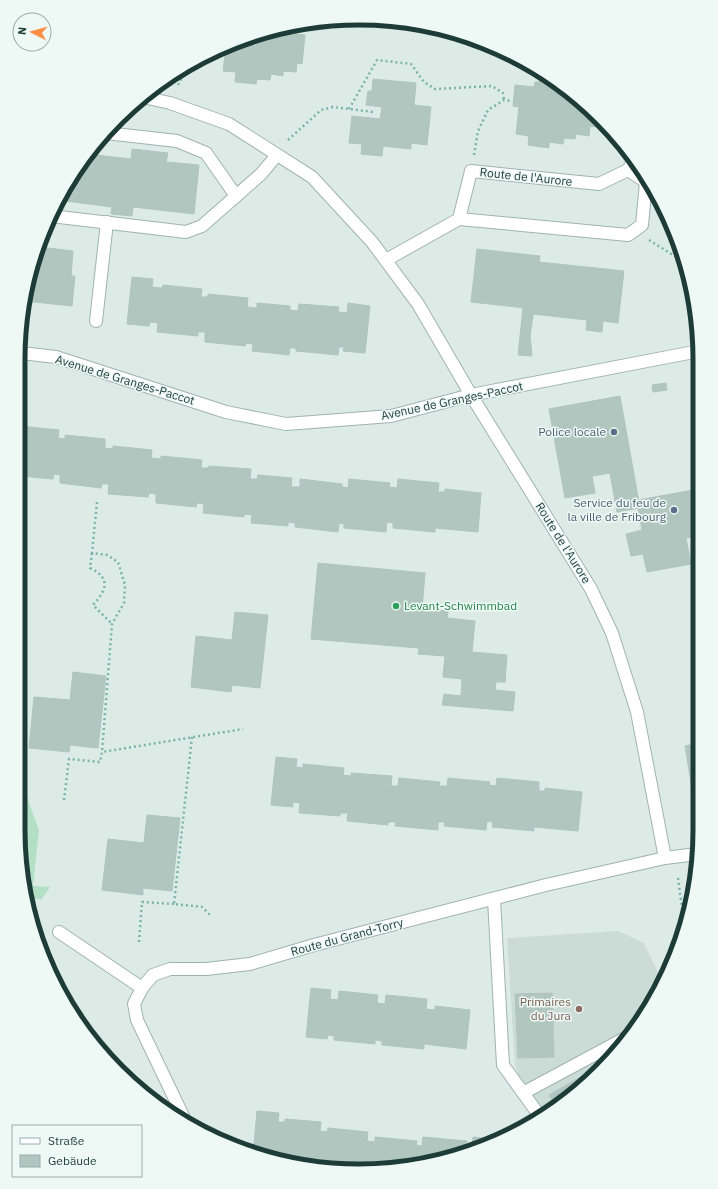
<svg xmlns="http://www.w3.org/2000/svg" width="718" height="1189" font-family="'IBM Plex Sans',sans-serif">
  <rect width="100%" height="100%" fill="#ddebe7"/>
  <!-- built -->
  <polygon fill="#cbdbd6" points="618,931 644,943 662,981 630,1037 566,1101 532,1119 515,1064 507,938"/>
  <!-- green -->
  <polygon fill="#b3dfc5" points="18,773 39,830 33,886 50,887 41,900 29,897 18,830"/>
  <!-- building -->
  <g fill="#b2c6c0" stroke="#afc5bf">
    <polygon points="289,27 288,33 305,35 302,64 297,63 296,72 283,71 283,76 271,74 270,80 257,79 256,84 235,82 236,72 223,71 226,47 233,44 256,46 257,34"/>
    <polygon points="540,72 566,88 596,116 595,127 590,126 589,136 576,134 575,139 564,138 563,144 549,142 549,148 528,145 529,136 516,134 519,107 513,106 515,85 534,87 535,82 539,82"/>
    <polygon points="373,79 416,83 414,105 431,107 427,145 411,143 411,149 383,146 382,156 361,154 362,144 349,143 352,116 380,119 382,107 366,105 368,91 372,91"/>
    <polygon points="132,149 168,153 166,162 199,165 194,214 133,207 132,216 111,214 112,207 66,201 67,188 87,154 131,159"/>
    <polygon points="661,203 666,214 660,213"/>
    <polygon points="39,247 73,251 71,276 75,276 72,306 25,301"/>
    <polygon points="477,249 540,256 539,262 624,271 618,323 603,321 602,332 586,330 587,320 533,314 534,309 471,302"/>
    <polygon points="132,277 153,279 152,287 162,288 163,285 202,289 201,297 208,297 208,294 248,298 247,307 257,308 257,303 290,306 290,310 298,311 299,304 339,307 338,312 347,313 348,303 370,306 365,353 343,351 344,347 339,347 338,355 296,351 296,348 290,348 289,355 252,351 253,344 246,343 245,346 205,342 205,332 198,332 198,336 157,332 158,323 150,322 149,326 127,324"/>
    <polygon points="523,308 534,309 530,336 532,356 518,355"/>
    <polygon points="666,383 667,390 653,392 652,385"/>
    <polygon points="620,396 640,508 617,512 610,473 592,476 595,493 565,498 549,409"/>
    <polygon points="20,426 59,430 58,438 65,439 65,435 105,439 105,448 113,449 113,446 152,450 151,458 161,459 161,456 202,460 201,468 208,468 209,466 251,469 250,479 257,479 258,475 292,478 291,487 300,487 300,479 342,484 342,487 348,488 349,479 390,483 389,487 397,488 398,479 439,483 438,492 445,492 445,489 481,493 478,532 435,528 435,532 393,528 393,523 387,522 386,532 344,528 344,524 339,523 338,532 295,527 295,523 288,522 288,526 251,523 252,515 244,514 244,517 203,513 204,504 197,503 196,507 156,503 156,494 149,493 148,497 108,494 109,484 102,484 101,488 60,483 60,475 54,474 53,479 20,476"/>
    <polygon points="699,489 698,536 686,538 691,564 647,572 643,554 631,556 626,534 642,530 638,508 640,508 638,500"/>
    <polygon points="318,563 425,573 422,609 448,611 447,618 475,621 472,652 507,655 505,682 496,682 495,690 515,692 513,711 442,705 444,694 461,696 462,679 443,677 445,656 418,654 419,648 311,639"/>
    <polygon points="235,612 268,615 260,688 232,685 231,692 191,687 196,636 232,640"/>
    <polygon points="73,672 106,676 98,748 70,745 69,752 29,748 34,697 70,700"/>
    <polygon points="698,743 697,794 693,795 685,746"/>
    <polygon points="276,757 297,759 296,767 303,768 303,764 344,768 343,775 351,776 351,773 392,776 391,786 398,786 399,778 440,782 439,786 447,786 448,778 490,782 489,785 496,786 497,778 539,782 539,791 545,791 545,788 582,792 578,831 534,827 534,831 492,827 493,822 487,821 486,830 444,826 445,822 438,822 438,830 395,826 396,822 388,822 388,825 347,821 348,813 340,813 340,816 299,813 300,803 293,802 293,807 271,805"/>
    <polygon points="147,815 180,818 172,891 143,888 143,895 102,890 108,839 144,843"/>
    <polygon points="311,988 331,990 330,999 338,1000 339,991 378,995 377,1003 385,1004 386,995 427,999 426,1009 435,1010 435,1006 470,1010 466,1049 424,1044 424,1049 382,1045 382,1041 375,1040 375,1044 334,1040 334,1036 328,1035 327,1039 306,1037"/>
    <polygon points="552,993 554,1057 518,1058 515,994"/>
    <polygon points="75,1012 82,1012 82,1026"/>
    <polygon points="603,1064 566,1101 556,1106 549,1095"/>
    <polygon points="257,1111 279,1113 278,1122 285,1122 285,1119 321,1122 320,1131 327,1132 328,1128 368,1132 367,1141 375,1142 375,1137 417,1141 416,1145 422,1146 423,1137 467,1141 466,1146 472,1146 473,1137 494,1139 468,1153 359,1171 253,1154"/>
  </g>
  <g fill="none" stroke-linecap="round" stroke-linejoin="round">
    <defs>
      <g id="service">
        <polyline points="106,133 177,141 206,153 236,196"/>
        <polyline points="51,216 186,232 202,226 261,174 277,155"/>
        <polyline points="459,219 628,235 642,225 646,182 628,170"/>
        <polyline points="96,321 107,222"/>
        <polyline points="494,899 503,1065 539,1115"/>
        <polyline points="523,1093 631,1035"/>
      </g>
      <g id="minor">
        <polyline points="143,97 170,103 229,124 312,177 372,242 418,304 471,395 591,589 612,633 637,712 665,858"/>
        <polyline points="386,260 459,219 471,171 599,184 628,170 634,160"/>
        <polyline points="21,353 56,357 226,412 286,424 391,416 471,395 699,351"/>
        <polyline points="59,932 142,988"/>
        <polyline points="184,1118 137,1020 134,1004 142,988 153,975 170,969 206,969 250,964 314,945 546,885 665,858 697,854"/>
      </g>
    </defs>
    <!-- service casing -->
    <use href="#service" stroke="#a0b3af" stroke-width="14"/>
    <!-- minor casing -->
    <use href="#minor" stroke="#a0b3af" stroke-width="14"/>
    <!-- path -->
    <g stroke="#79b3a9" stroke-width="2.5" stroke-dasharray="2 3" stroke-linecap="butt">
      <polyline points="178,85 190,63"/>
      <polyline points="349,109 377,60 411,64 424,82 435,89 492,86 503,93 504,100"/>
      <polyline points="288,140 321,110 333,107 373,112"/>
      <polyline points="474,155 478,131 488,110 504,100 511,101"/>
      <polyline points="649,240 684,262"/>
      <polyline points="97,502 92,553 107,555 118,562 125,585 124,603 112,624 102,752"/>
      <path d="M92,553L90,568C111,578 107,590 93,605L112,624"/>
      <polyline points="192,737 174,904 202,907 211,916"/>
      <polyline points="64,800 69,759 100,762 102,752 243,729"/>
      <polyline points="678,878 683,916 681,933"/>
      <polyline points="139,942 142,902 174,904"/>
    </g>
    <!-- service -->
    <use href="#service" stroke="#fff" stroke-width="12"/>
    <!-- minor -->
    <use href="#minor" stroke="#fff" stroke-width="12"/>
  </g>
  <!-- markers -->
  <g fill="#5c6f8a" stroke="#eef8f4" stroke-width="1.5">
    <circle cx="614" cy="432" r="4"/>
    <circle cx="674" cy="510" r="4"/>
  </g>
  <circle fill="#2e9e5b" stroke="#eef8f4" stroke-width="1.5" cx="396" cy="606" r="4"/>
  <circle fill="#8d6e63" stroke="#eef8f4" stroke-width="1.5" cx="579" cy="1009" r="4"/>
  <g text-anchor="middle" stroke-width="3" stroke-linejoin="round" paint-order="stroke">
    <!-- street labels -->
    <g font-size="12" fill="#1d3c38" stroke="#eef8f4">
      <text transform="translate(526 177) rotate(6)" y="4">Route de l'Aurore</text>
      <text transform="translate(125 380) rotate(17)" y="4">Avenue de Granges-Paccot</text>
      <text transform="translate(452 401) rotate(-12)" y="4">Avenue de Granges-Paccot</text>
      <text transform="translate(563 543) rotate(58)" y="4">Route de l'Aurore</text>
      <text transform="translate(347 937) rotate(-15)" y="4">Route du Grand-Torry</text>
    </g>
    <!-- service labels -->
    <g font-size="12" fill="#4e5e75" stroke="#eef8f4" text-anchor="end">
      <text x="606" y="436">Police locale</text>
      <text x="666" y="507">Service du feu de<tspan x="666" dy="14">la ville de Fribourg</tspan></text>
    </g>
    <!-- leisure labels -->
    <g font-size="12" fill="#27864d" stroke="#eef8f4" text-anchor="start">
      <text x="404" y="610">Levant-Schwimmbad</text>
    </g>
    <!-- education labels -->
    <g font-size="12" fill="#785e54" stroke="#eef8f4" text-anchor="end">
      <text x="571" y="1006">Primaires<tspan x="571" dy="14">du Jura</tspan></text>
    </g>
  </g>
  <!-- crop -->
  <path d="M0 0H718V1189H0ZM359 25H359A334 334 0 0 1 693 359V830A334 334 0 0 1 359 1164H359A334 334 0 0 1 25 830V359A334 334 0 0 1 359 25Z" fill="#eef8f4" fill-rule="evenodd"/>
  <path fill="none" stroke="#1d3c38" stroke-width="5" d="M359 25H359A334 334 0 0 1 693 359V830A334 334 0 0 1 359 1164H359A334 334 0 0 1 25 830V359A334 334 0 0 1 359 25Z"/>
  <!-- legend -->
  <rect x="12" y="1125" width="130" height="52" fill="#eef8f4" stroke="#9aada9"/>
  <rect x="20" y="1138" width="20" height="6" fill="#ffffff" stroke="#9aada9"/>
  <text x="48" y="1145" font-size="12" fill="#1d3c38">Straße</text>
  <rect x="20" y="1155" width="20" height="12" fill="#b2c6c0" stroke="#9aada9"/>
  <text x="48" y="1165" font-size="12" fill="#1d3c38">Gebäude</text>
  <!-- north arrow -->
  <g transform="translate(32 32) rotate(276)"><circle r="19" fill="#eef8f4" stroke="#9aada9"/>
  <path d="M0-3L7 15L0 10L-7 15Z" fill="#ff8f47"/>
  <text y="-6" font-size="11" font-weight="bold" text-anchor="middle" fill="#1d3c38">N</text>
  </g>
</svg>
